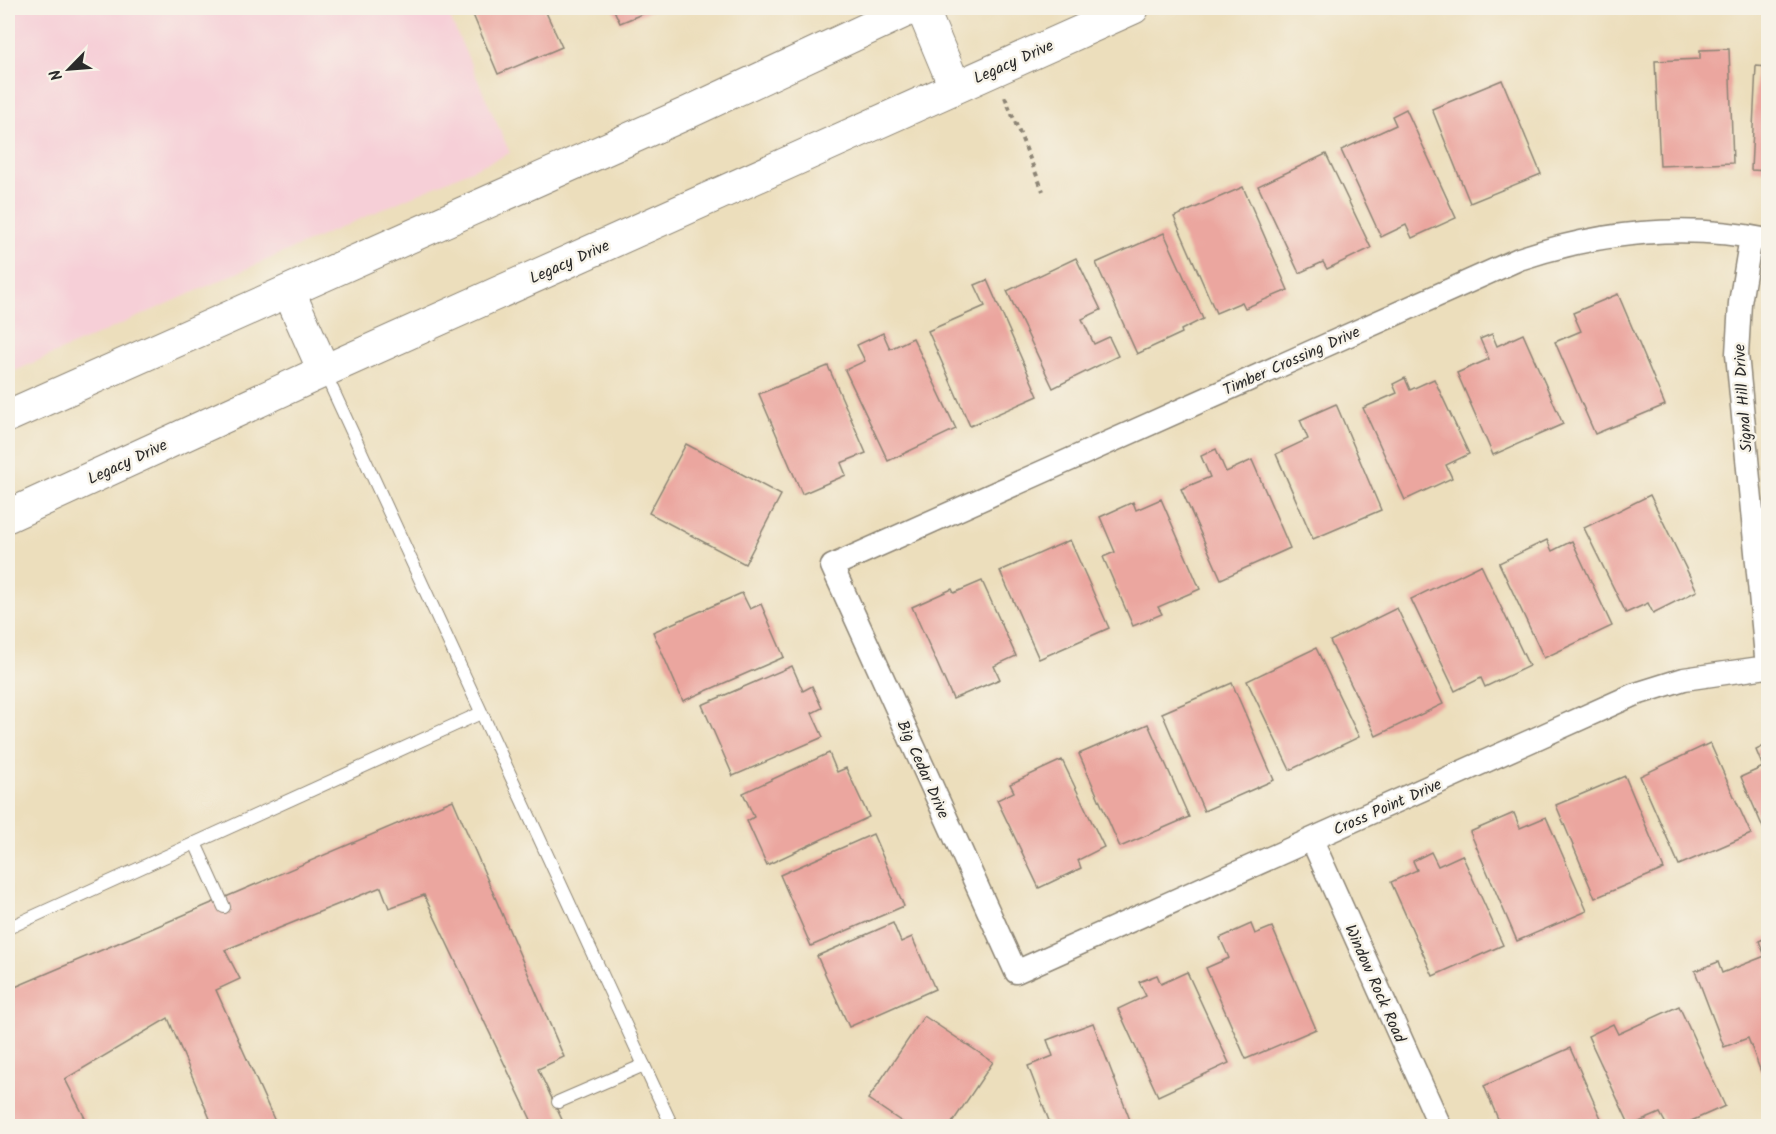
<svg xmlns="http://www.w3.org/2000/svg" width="1776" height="1134" font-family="Kalam,sans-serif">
  <rect width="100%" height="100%" fill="#f7f3e8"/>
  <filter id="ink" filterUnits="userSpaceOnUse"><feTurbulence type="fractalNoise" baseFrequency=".0167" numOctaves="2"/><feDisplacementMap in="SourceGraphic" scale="12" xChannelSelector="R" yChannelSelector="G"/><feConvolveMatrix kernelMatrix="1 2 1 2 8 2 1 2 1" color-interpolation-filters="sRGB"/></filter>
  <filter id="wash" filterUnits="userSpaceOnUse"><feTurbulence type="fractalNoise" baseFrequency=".008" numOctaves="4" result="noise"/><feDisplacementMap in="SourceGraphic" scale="24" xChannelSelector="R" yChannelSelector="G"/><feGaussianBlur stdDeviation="1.35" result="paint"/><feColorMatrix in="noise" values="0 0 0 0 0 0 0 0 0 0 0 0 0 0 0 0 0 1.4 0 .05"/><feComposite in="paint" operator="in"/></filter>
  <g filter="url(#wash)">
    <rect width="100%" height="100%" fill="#ecdebc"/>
    <!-- built -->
    <polygon fill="#f6cfd7" points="8,8 446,8 510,153 8,374"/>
    <g id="blocks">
      <!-- building -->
      <g fill="#eba69f">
        <polygon points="476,8 544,8 562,47 498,74 471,10"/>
        <polygon points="613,8 657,8 620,23"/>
        <polygon points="1729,49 1733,163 1660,166 1655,61 1700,59 1700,50"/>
        <polygon points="1756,66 1768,67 1768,171 1751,170"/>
        <polygon points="1502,80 1541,174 1470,203 1432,109"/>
        <polygon points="1406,109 1456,218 1412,238 1406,225 1381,237 1341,150 1396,125 1392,116"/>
        <polygon points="1326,154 1371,248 1327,269 1323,262 1299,273 1258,186"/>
        <polygon points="1243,187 1288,290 1245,308 1242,302 1216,313 1174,217"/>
        <polygon points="1164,233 1203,319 1181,330 1182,333 1137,354 1096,263"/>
        <polygon points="1076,258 1101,310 1082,319 1094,344 1109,337 1118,356 1053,388 1007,291"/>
        <polygon points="987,280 1038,396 970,426 928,331 985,306 975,285"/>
        <polygon points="1618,294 1665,405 1595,434 1555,342 1581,331 1573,313"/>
        <polygon points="883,333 890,349 913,338 956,429 888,461 845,370 865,361 857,345"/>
        <polygon points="1492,334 1497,346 1523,334 1563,424 1493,455 1457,373 1489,359 1480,339"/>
        <polygon points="828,366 866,453 841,463 846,475 802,494 759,394"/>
        <polygon points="1405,378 1410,390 1434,379 1469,454 1446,465 1452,478 1405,500 1363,408 1397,393 1393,384"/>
        <polygon points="1336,404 1381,510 1313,539 1276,454 1308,439 1300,420"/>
        <polygon points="686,444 781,495 745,564 649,513"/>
        <polygon points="1216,449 1226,472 1252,460 1290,548 1221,579 1181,489 1210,477 1201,456"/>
        <polygon points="1650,495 1697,591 1653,613 1648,603 1626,613 1584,528"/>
        <polygon points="1161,499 1200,589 1158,607 1162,614 1133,626 1103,557 1115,552 1100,517 1133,502 1136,510"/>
        <polygon points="1070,540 1109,628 1039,659 1000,571"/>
        <polygon points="1547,540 1552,551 1572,541 1612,626 1544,658 1499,563"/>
        <polygon points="1481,565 1529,666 1485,687 1481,678 1455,691 1411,599"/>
        <polygon points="982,581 1016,656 994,666 1000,679 953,699 912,607 952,589 954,593"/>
        <polygon points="742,593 750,609 761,604 784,657 683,701 653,632"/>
        <polygon points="1397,608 1443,704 1376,736 1330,641"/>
        <polygon points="1316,648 1359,737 1290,770 1247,681"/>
        <polygon points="792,666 803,691 812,686 822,708 812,713 823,737 733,776 702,705"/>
        <polygon points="1232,683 1274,780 1204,811 1162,713"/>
        <polygon points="1148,724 1189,817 1120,847 1079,754"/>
        <polygon points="1710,743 1751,834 1679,865 1640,776"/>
        <polygon points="1768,744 1768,839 1741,777 1763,767 1756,750"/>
        <polygon points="829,753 837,772 846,768 869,817 767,865 747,821 754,817 743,793"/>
        <polygon points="1062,760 1104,847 1078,860 1081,868 1039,888 997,800 1014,792 1010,784"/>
        <polygon points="1625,776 1664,869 1595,898 1556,805"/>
        <polygon points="453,800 564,1057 538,1069 565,1126 534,1126 424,895 389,908 381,887 225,950 240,979 216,990 277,1126 213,1126 168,1018 65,1079 89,1126 8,1126 8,990"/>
        <polygon points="1514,813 1520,828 1546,817 1587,911 1517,941 1470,832"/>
        <polygon points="873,834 904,906 811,946 780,875"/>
        <polygon points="1431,852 1438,866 1462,855 1503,945 1433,976 1391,882 1417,870 1413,861"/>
        <polygon points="893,923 901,942 912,937 935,989 849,1027 817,956"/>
        <polygon points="1251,924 1255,934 1272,927 1316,1029 1246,1059 1206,968 1229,958 1220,938"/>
        <polygon points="1768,937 1768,1069 1761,1072 1748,1038 1724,1047 1695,971 1718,962 1722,973 1765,956 1759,941"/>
        <polygon points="1187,972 1229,1063 1158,1096 1118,1009 1146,996 1139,982 1157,975 1161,984"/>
        <polygon points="1679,1006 1725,1106 1680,1126 1667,1126 1660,1113 1630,1126 1588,1036 1613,1024 1618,1034"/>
        <polygon points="924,1016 993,1062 950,1126 908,1126 868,1099"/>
        <polygon points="1093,1023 1130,1120 1113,1126 1051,1126 1028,1066 1053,1056 1047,1040"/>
        <polygon points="1570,1048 1604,1125 1501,1126 1484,1086"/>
      </g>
    </g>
  </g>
  <g filter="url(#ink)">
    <use href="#blocks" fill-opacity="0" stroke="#8c8474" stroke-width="1.5"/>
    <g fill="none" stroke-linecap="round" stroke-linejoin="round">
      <defs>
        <g id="lane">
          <polyline points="324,371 672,1126"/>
          <polyline points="195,843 224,907"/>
          <polyline points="8,928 481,713"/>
          <polyline points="558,1102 644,1065"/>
        </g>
        <g id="street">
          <path d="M1751,237L1740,303L1737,354L1767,667L1684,679L1633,695L1016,972L832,566L1519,259C1600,232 1684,223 1768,240"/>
          <polyline points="1312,840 1440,1126"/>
        </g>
        <g id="secondary">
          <polyline points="922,8 955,87"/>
          <polyline points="289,292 324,371"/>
          <polyline points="8,416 685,114 912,8"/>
          <polyline points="8,516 324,371 1133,8"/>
        </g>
      </defs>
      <!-- lane casing -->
      <use href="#lane" stroke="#8c8474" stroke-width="14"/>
      <!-- street casing -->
      <use href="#street" stroke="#8c8474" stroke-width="25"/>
      <!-- secondary casing -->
      <use href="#secondary" stroke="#8c8474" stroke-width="34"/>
      <!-- path -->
      <polyline stroke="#8c8474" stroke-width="4" stroke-dasharray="4.5 4.5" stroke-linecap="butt" points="1005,97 1043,191"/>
      <!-- lane -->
      <use href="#lane" stroke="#fff" stroke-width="12"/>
      <!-- street -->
      <use href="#street" stroke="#fff" stroke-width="22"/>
      <!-- secondary -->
      <use href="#secondary" stroke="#fff" stroke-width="32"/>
    </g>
  </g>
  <g text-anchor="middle" stroke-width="5" stroke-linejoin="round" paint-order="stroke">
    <!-- street labels -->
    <g font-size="16" fill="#2b2b2b" stroke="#f7f3e8">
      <text transform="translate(1013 61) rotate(-24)" y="6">Legacy Drive</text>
      <text transform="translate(569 261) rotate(-24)" y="6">Legacy Drive</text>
      <text transform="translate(1291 360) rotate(-24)" y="6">Timber Crossing Drive</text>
      <text transform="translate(1742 398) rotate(-94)" y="6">Signal Hill Drive</text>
      <text transform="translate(127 461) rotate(-25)" y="6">Legacy Drive</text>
      <text transform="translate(924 769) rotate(66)" y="6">Big Cedar Drive</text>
      <text transform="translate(1387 806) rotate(-24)" y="6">Cross Point Drive</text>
      <text transform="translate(1376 983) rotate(66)" y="6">Window Rock Road</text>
    </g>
  </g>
  <!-- margin -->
  <rect width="1776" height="1134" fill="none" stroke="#f7f3e8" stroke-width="30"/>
  <!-- north arrow -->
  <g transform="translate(69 69) rotate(245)" stroke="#f7f3e8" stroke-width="4.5" paint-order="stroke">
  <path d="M0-4.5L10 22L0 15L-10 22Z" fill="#2b2b2b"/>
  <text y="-9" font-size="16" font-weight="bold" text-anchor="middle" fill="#2b2b2b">N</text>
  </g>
</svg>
